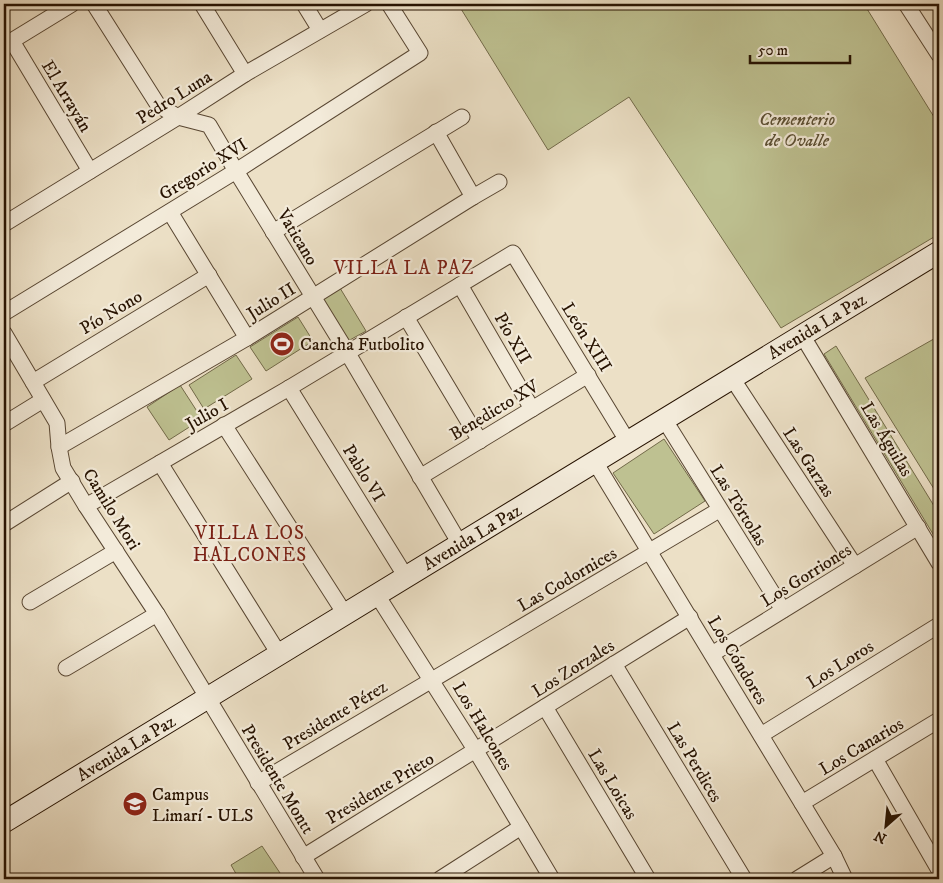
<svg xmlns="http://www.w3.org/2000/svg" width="943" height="883" font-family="'IM FELL DW Pica',serif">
  <rect width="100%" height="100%" fill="#ece0c6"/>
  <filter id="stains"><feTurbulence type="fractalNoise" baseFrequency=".004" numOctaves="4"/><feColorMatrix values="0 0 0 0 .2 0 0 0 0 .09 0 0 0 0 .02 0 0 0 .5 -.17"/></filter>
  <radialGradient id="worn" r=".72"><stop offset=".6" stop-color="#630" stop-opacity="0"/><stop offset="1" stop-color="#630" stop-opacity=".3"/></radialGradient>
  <!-- green -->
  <g fill="#bec191" stroke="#726a49">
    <polygon points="458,4 864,4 939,125 939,234 781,328 629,97 548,150"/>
    <polygon points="340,288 366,331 348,341 322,299"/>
    <polygon points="298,317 313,341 266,371 250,347"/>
    <polygon points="939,336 939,497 865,378"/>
    <polygon points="836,346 939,514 939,544 824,354"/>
    <polygon points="236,355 252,379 204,409 189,385"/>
    <polygon points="180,385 202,419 169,440 147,407"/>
    <polygon points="664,439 705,501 654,534 613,473"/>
    <polygon points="262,846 284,879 239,879 231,865"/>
  </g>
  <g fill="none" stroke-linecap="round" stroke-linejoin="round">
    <defs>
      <g id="minor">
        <polyline points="94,4 158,105 178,117 209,125 236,171 347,352 460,544"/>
        <polyline points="202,4 245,74"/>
        <polyline points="304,4 320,30"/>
        <polyline points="906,4 939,55"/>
        <polyline points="12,41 90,171"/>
        <polyline points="5,45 72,4"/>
        <polyline points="436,132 473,197"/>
        <polyline points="170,212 247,338"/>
        <polyline points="4,224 178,117 245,74 366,4"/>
        <polyline points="273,232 462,117"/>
        <polyline points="460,285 532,409"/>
        <polyline points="4,313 236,171 420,53 389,4"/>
        <polyline points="406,317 480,441"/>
        <polyline points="4,333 57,423 59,447 63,468 86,506 157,614 317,879"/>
        <polyline points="802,335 939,563"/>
        <polyline points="732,378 855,566"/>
        <polyline points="33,382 209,275"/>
        <polyline points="289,388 406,577"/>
        <polyline points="664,419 783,610"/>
        <polyline points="4,424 43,400"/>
        <polyline points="224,425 345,614"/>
        <polyline points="59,447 247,338 473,197 499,182"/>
        <polyline points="595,462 834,856 845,879"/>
        <polyline points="160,463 279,654"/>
        <polyline points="420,477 588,375"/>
        <polyline points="86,506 289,388 513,253 628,442"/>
        <polyline points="4,524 72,481"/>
        <polyline points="377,595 476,751 552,879"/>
        <polyline points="30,602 116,551"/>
        <polyline points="712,654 918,527"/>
        <polyline points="614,664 744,879"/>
        <polyline points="66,668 157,614"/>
        <polyline points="545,707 648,879"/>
        <polyline points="761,735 939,625"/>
        <polyline points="875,759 939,870"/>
        <polyline points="258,783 719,510"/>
        <polyline points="802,803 939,720"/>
        <polyline points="303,857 690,617"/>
        <polyline points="440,879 521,827"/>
        <polyline points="797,879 834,856"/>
      </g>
      <polyline id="secondary" points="4,822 939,252"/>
    </defs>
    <!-- minor casing -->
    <use href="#minor" stroke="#584632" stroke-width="17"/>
    <!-- secondary casing -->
    <use href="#secondary" stroke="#261201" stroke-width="23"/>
    <!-- minor -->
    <use href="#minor" stroke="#f3ebda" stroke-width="15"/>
    <!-- secondary -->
    <use href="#secondary" stroke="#f3ebda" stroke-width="21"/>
  </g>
  <!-- icons -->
  <defs>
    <symbol id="stadium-disc" viewBox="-11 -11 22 22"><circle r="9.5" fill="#8f2418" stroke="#f3ebda"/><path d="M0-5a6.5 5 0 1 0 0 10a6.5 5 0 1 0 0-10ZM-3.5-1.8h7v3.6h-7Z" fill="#fff"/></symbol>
    <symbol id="university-disc" viewBox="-11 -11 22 22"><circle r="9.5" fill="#8f2418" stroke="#f3ebda"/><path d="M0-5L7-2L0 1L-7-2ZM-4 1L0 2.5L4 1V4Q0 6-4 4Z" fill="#fff"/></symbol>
  </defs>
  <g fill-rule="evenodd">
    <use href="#stadium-disc" x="268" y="330" width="28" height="28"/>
    <use href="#university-disc" x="121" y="790" width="28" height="28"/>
  </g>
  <g text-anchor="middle" stroke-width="4.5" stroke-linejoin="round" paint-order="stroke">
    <!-- street labels -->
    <g font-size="18" fill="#261201" stroke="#f3ebda">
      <text transform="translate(67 96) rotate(59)" y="6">El Arrayán</text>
      <text transform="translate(174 97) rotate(-32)" y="6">Pedro Luna</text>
      <text transform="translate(203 169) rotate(-32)" y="6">Gregorio XVI</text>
      <text transform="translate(298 237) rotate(59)" y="6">Vaticano</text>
      <text transform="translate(271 301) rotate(-32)" y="6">Julio II</text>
      <text transform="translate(111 312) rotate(-31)" y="6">Pío Nono</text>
      <text transform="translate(817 326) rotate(-31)" y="6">Avenida La Paz</text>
      <text transform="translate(587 337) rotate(58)" y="6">León XIII</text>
      <text transform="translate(513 338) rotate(60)" y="6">Pío XII</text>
      <text transform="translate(494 410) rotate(-31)" y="6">Benedicto XV</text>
      <text transform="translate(207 414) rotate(-30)" y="6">Julio I</text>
      <text transform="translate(887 439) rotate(59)" y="6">Las Águilas</text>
      <text transform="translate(809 462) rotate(57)" y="6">Las Garzas</text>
      <text transform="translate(364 473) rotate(58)" y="6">Pablo VI</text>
      <text transform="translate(739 505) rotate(58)" y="6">Las Tórtolas</text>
      <text transform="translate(112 509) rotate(58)" y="6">Camilo Mori</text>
      <text transform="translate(472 537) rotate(-31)" y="6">Avenida La Paz</text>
      <text transform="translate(806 575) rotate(-32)" y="6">Los Gorriones</text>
      <text transform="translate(567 579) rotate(-30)" y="6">Las Codornices</text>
      <text transform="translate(738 660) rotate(59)" y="6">Los Cóndores</text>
      <text transform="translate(840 664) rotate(-32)" y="6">Los Loros</text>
      <text transform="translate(573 668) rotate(-32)" y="6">Los Zorzales</text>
      <text transform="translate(335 715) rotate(-31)" y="6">Presidente Pérez</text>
      <text transform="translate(483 726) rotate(59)" y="6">Los Halcones</text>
      <text transform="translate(861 746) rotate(-31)" y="6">Los Canarios</text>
      <text transform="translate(126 748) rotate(-31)" y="6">Avenida La Paz</text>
      <text transform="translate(695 762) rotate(59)" y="6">Las Perdices</text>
      <text transform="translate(278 779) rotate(59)" y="6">Presidente Montt</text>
      <text transform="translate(613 784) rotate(59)" y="6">Las Loicas</text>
      <text transform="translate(380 788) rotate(-31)" y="6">Presidente Prieto</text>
    </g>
    <!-- park labels -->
    <g font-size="18" font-style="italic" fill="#5b4f33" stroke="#f3ebda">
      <text x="797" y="125">Cementerio<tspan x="797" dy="21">de Ovalle</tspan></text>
    </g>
    <!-- poi labels -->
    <g font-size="18" fill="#261201" stroke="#f3ebda" text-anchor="start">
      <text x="300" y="350">Cancha Futbolito</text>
      <text x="152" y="800">Campus<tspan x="152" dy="21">Limarí - ULS</tspan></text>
    </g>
    <!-- neighbourhood labels -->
    <g font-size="19" letter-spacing="1" fill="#7a1f14" stroke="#f3ebda">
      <text x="404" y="274">VILLA LA PAZ</text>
      <text x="250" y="539">VILLA LOS<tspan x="250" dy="22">HALCONES</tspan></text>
    </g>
  </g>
  <!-- margin -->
  <rect width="943" height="883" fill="none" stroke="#ece0c6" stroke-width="20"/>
  <rect x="5" y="5" width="933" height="873" fill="none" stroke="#261201" stroke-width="2.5"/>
  <rect x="10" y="10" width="923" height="863" fill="none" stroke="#261201"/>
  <!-- north arrow -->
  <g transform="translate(886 826) rotate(207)" stroke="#f3ebda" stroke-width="4" paint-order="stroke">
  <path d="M0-4L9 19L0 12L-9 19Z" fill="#261201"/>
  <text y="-8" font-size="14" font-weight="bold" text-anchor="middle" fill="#261201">N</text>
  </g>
  <!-- scale -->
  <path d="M750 55v8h100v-8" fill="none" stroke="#261201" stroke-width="2.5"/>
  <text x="758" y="55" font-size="15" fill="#261201" stroke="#f3ebda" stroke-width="4" paint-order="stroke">50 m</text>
  <rect width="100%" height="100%" filter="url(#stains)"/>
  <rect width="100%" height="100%" fill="url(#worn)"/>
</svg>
